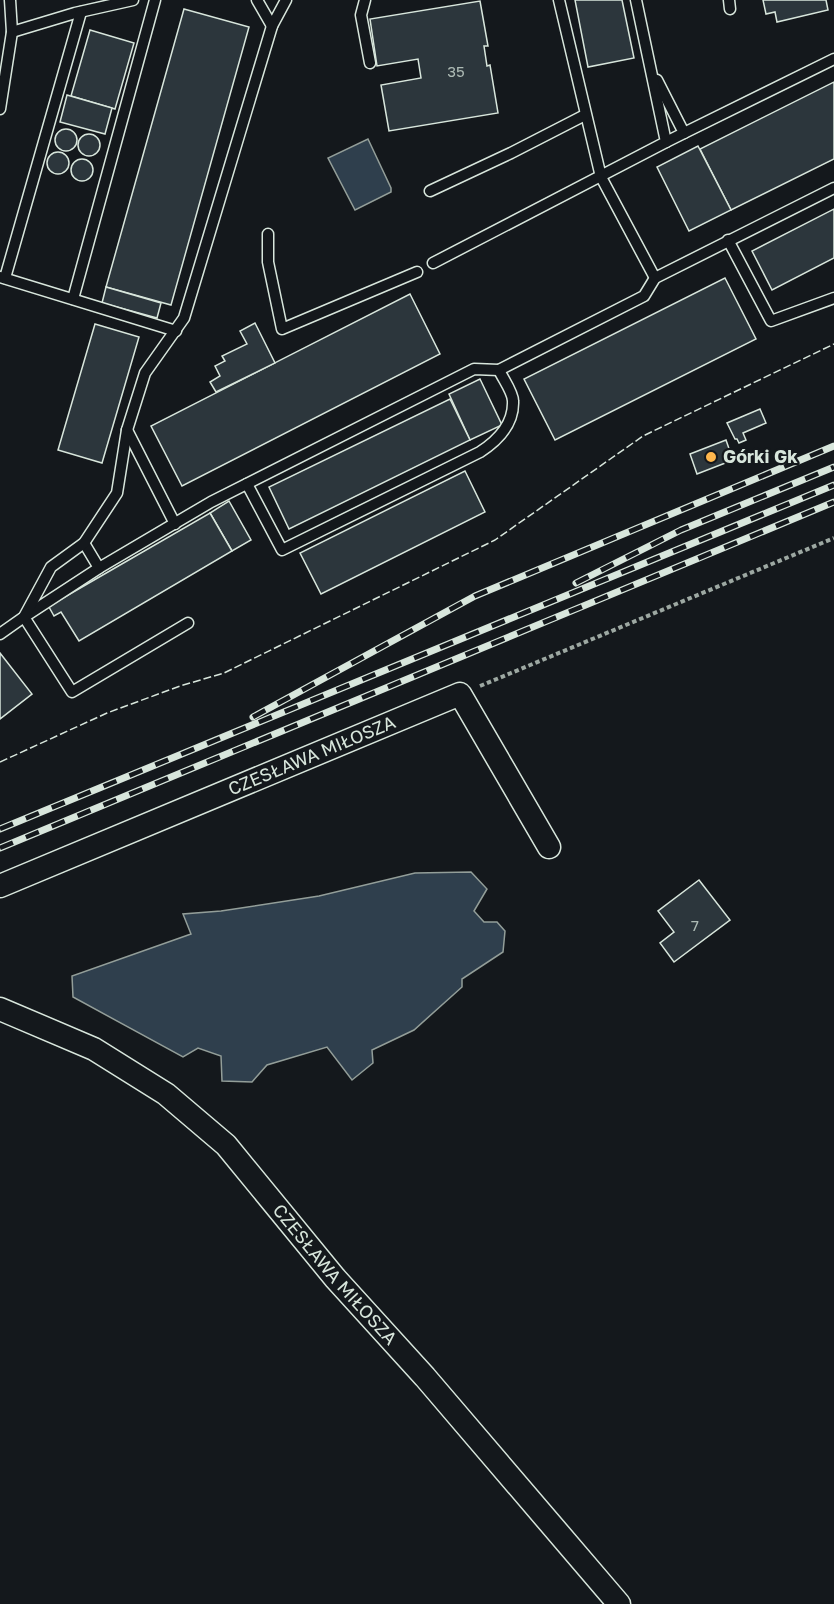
<svg xmlns="http://www.w3.org/2000/svg" width="834" height="1604" font-family="'Golos Text',sans-serif">
  <rect width="100%" height="100%" fill="#14181c"/>
  <!-- water -->
  <g fill="#2f3f4d" stroke="#939e99" stroke-width="1.5">
    <polygon points="368,139 391,188 391,192 355,210 328,158"/>
    <polygon points="471,872 487,889 474,911 484,922 497,922 505,931 503,952 462,979 462,987 414,1030 372,1050 373,1063 352,1080 327,1047 267,1065 252,1082 222,1081 221,1056 198,1048 183,1057 73,997 72,976 191,934 183,914 221,911 319,896 415,873"/>
  </g>
  <!-- building -->
  <g fill="#2c363c" stroke="#d8e6dc" stroke-width="1.5">
    <polygon points="575,0 622,0 634,58 588,67"/>
    <polygon points="763,0 826,0 828,10 777,22 775,12 766,14"/>
    <polygon points="480,1 488,46 484,46 487,66 490,65 498,113 389,131 381,85 421,78 418,59 377,66 370,19"/>
    <polygon points="184,9 249,27 171,305 106,287"/>
    <polygon points="90,30 134,43 115,109 71,96"/>
    <polygon points="834,82 834,159 731,210 700,149"/>
    <polygon points="67,95 112,108 105,134 60,122"/>
    <circle cx="66" cy="140" r="11"/>
    <circle cx="89" cy="145" r="11"/>
    <polygon points="698,146 731,210 689,231 657,167"/>
    <circle cx="58" cy="163" r="11"/>
    <circle cx="82" cy="170" r="11"/>
    <polygon points="834,209 834,258 772,290 752,251"/>
    <polygon points="725,278 756,339 555,440 524,379"/>
    <polygon points="106,287 161,303 157,318 102,303"/>
    <polygon points="410,294 440,354 182,486 151,426"/>
    <polygon points="255,323 275,363 216,392 210,382 220,376 215,366 225,361 222,356 247,344 240,331"/>
    <polygon points="95,324 139,337 102,463 58,450"/>
    <polygon points="480,379 502,425 470,440 449,394"/>
    <polygon points="450,399 470,440 289,529 269,487"/>
    <polygon points="760,409 766,423 743,433 746,440 739,443 737,439 735,439 727,423"/>
    <polygon points="726,440 733,460 697,474 690,454"/>
    <polygon points="465,471 485,512 321,594 300,553"/>
    <polygon points="229,501 251,540 232,551 210,513"/>
    <polygon points="210,513 232,551 79,641 61,612 54,616 49,607 56,602"/>
    <polygon points="0,653 32,694 0,719"/>
    <polygon points="699,880 730,920 674,962 660,943 674,932 658,911"/>
  </g>
  <g fill="none" stroke-linecap="round" stroke-linejoin="round">
    <defs>
      <g id="service">
        <polyline points="257,0 272,26"/>
        <polyline points="365,0 361,15 370,63"/>
        <polyline points="559,0 601,177 655,278"/>
        <polyline points="729,0 730,9"/>
        <polyline points="12,32 75,13 133,0"/>
        <polyline points="657,80 684,133 666,142"/>
        <polyline points="0,109 12,32 10,0"/>
        <polyline points="684,133 834,59"/>
        <polyline points="430,191 511,153 585,115"/>
        <polyline points="268,234 268,262 282,329 417,272"/>
        <polyline points="728,240 771,321 834,298"/>
        <polyline points="433,263 666,142 636,0"/>
        <polyline points="0,277 176,331"/>
        <polyline points="5,278 81,12"/>
        <polyline points="73,299 155,0"/>
        <polyline points="127,430 175,524"/>
        <path d="M247,484L282,550L480,452C497,441 514,424 513,401C513,392 503,379 499,370L644,296L655,278L834,188"/>
        <polyline points="84,543 99,568"/>
        <polyline points="188,623 72,692 24,617 99,568 211,502 474,369 499,370"/>
        <polyline points="0,634 24,617 51,567 84,543 117,493 127,430 145,373 184,318 272,26 286,0"/>
      </g>
      <g id="minor">
        <path id="s1" d="M0,886L460,694L549,847"/>
        <path id="s2" d="M0,1009L94,1049L166,1094L226,1145L335,1278L425,1377L619,1604"/>
      </g>
    </defs>
    <!-- service casing -->
    <use href="#service" stroke="#d8e6dc" stroke-width="13"/>
    <!-- minor casing -->
    <use href="#minor" stroke="#d8e6dc" stroke-width="25"/>
    <!-- path -->
    <polyline stroke="#9da8a2" stroke-width="4" stroke-dasharray="4.5 3" stroke-linecap="butt" points="480,686 834,538"/>
    <!-- service -->
    <use href="#service" stroke="#14181c" stroke-width="10"/>
    <!-- minor -->
    <use href="#minor" stroke="#14181c" stroke-width="22"/>
    <defs>
      <g id="rail">
        <polyline points="576,583 681,530 834,467"/>
        <polyline points="253,717 475,596 834,446"/>
        <polyline points="0,829 834,485"/>
        <polyline points="0,848 834,502"/>
      </g>
    </defs>
    <!-- rail casing -->
    <use href="#rail" stroke="#d8e6dc" stroke-width="7"/>
    <!-- rail -->
    <use href="#rail" stroke="#14181c" stroke-width="4.5" stroke-dasharray="14" stroke-linecap="butt"/>
    <!-- fence -->
    <polyline stroke="#d8e6dc" stroke-width="1.5" stroke-dasharray="8 3" stroke-linecap="butt" points="0,762 107,713 180,686 224,673 495,540 643,436 834,344"/>
  </g>
  <!-- markers -->
  <circle fill="#ffb74d" stroke="#14181c" stroke-width="2" cx="711" cy="457" r="6"/>
  <g text-anchor="middle" stroke-width="4.5" stroke-linejoin="round" paint-order="stroke">
    <!-- number labels -->
    <g font-size="15" fill="#adbab4">
      <text x="456" y="77">35</text>
      <text x="695" y="931">7</text>
    </g>
    <!-- poi labels -->
    <g font-size="18" font-weight="bold" fill="#d8e6dc" stroke="#14181c" text-anchor="start">
      <text x="723" y="463">Górki Gk</text>
    </g>
    <!-- street labels -->
    <g font-size="18" fill="#d8e6dc" stroke="#14181c">
      <text dy="6" stroke="none"><textPath href="#s1" startOffset="338">CZESŁAWA MIŁOSZA</textPath></text>
      <text dy="6" stroke="none"><textPath href="#s2" startOffset="435">CZESŁAWA MIŁOSZA</textPath></text>
    </g>
  </g>
</svg>
